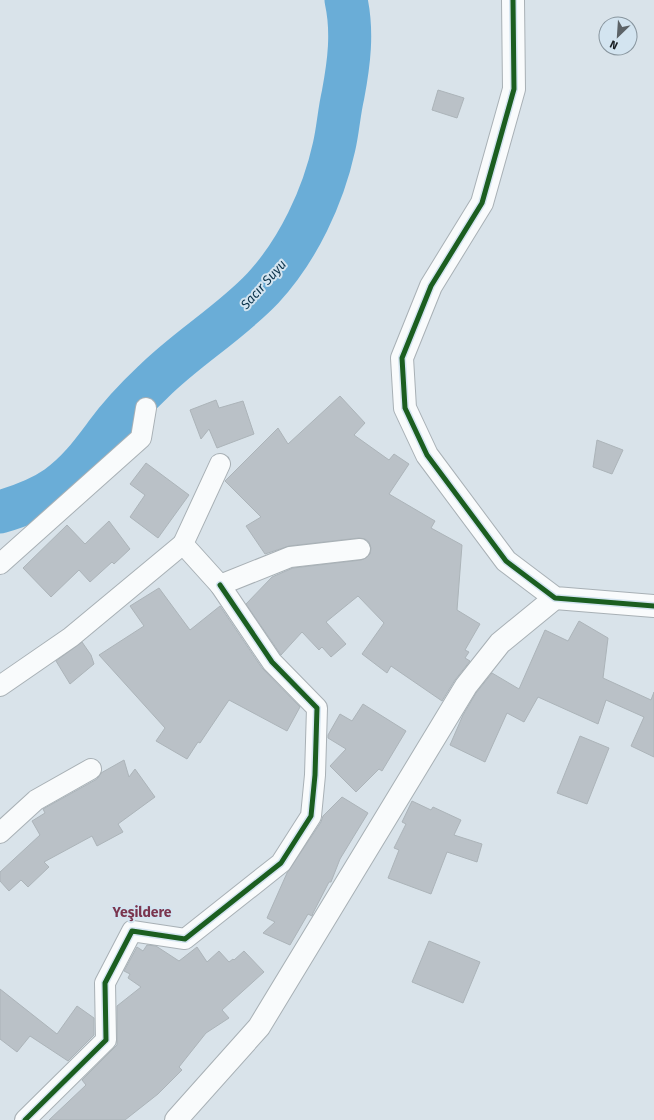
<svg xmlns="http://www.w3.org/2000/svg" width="654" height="1120" font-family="'Fira Sans',sans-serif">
  <rect width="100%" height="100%" fill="#d9e3ea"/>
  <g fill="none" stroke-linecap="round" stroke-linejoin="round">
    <!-- river -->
    <path stroke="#6aadd7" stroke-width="43" d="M0,512C20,506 40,499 57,487C78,472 91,454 106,434C120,415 136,398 153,382C187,348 230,323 263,288C298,250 323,197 334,147C338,130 339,112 343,95C349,63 353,32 346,0"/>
  </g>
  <!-- building -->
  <g fill="#bac1c7" stroke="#acb4b9">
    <polygon points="438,90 464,98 457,118 432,110"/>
    <polygon points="340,396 365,423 354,435 389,460 394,454 409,464 389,494 435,521 431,528 462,545 457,610 480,624 465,650 469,652 465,658 470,661 455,680 442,701 391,666 387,673 362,654 384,623 358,596 326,622 346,644 331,657 322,647 319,650 302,632 281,655 246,604 272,577 293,568 361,560 366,558 370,554 371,548 369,542 365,539 359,538 289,546 265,554 246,526 261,517 225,481 278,428 288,444"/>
    <polygon points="216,400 219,408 243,401 254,434 217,448 209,429 201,439 190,410"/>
    <polygon points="597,440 623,450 612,474 593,467"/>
    <polygon points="146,463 189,495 158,538 130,517 145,495 130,484"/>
    <polygon points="109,521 130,549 114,564 112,562 90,582 79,570 51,597 23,568 67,525 85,544"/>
    <polygon points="159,588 190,630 220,606 262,668 300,707 287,731 229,700 200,743 198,742 187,759 156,741 165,728 99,655 144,626 130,606"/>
    <polygon points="579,621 608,638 603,678 651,700 654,692 654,757 631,746 644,717 606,700 598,724 538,697 524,722 507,713 485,762 450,745 463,715 476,693 492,673 519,689 545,630 568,641"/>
    <polygon points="82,642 91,655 94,664 70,684 56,661"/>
    <polygon points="363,704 406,731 382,771 379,769 356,792 330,766 346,749 328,738 328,735 340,714 352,721"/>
    <polygon points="580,736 609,748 587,804 557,793"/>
    <polygon points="124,760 129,777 135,769 155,797 118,824 123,832 97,846 92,836 44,862 49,867 28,887 21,880 9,891 0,881 0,872 40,835 32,821 45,813 43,809 97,779 101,773"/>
    <polygon points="342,797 368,813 340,859 331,882 329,882 313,913 312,916 308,914 290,945 263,933 275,922 267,918 287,873 321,822 323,816"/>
    <polygon points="412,801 431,810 433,807 461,820 454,835 482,844 477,862 447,852 431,894 388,878 399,850 394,848 406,824 402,822"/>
    <polygon points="429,941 480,962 463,1003 412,982"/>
    <polygon points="147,945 156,946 179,961 197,947 207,962 219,951 229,962 233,959 234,960 244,951 264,972 222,1010 229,1018 206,1033 179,1067 182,1070 158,1094 125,1120 49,1120 86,1085 82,1080 117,1045 117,1006 141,987 128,978 130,974 124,971 137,947 143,951"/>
    <polygon points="0,989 57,1034 77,1006 94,1018 94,1035 68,1061 30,1036 17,1052 0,1039"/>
  </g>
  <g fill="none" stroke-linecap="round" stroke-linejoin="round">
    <defs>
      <g id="minor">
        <polyline points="183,544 220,464"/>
        <polyline points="0,564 141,438 146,408"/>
        <polyline points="0,686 71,637 183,544 220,585 290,557 360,549"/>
        <polyline points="0,833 36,800 91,769"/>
        <polyline points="25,1120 106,1040 105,983 132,931 185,939 281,863 311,816 315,775 317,708 272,662 220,585"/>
      </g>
      <g id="tertiary">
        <polyline points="513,0 514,89 482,203 431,286 402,358 405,408 427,455 506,561 555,598 654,606"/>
        <polyline points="176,1120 259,1027 466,686 500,643 555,598"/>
      </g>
    </defs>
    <!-- minor casing -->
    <use href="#minor" stroke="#a8b0b5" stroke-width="22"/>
    <!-- tertiary casing -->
    <use href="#tertiary" stroke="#a8b0b5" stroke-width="24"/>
    <!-- minor -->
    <use href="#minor" stroke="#f9fbfc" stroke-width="20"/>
    <!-- tertiary -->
    <use href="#tertiary" stroke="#f9fbfc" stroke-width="22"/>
    <defs>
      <g id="cycleway">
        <polyline points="513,0 514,89 482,203 431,286 402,358 405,408 427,455 506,561 555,598 654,606"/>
        <polyline points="25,1120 106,1040 105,983 132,931 185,939 281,863 311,816 315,775 317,708 272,662 220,585"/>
      </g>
    </defs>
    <!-- cycleway casing -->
    <use href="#cycleway" stroke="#d3e4f0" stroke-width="8"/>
    <!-- cycleway -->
    <use href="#cycleway" stroke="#1b5e20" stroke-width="5"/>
  </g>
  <g text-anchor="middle" stroke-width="4" stroke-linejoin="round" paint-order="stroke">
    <!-- water labels -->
    <g font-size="13" font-style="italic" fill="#0a3249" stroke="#d3e4f0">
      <text transform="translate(263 284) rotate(-48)" y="5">Sacır Suyu</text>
    </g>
    <!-- quarter labels -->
    <g font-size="14" font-weight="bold" fill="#7a354e" stroke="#d3e4f0">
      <text x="142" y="917">Yeşildere</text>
    </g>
  </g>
  <!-- north arrow -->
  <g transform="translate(618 36) rotate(205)"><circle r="19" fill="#d3e4f0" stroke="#88959e"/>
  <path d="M0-3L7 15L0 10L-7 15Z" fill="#5c6368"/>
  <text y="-6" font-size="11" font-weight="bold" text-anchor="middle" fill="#181e22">N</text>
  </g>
</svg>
